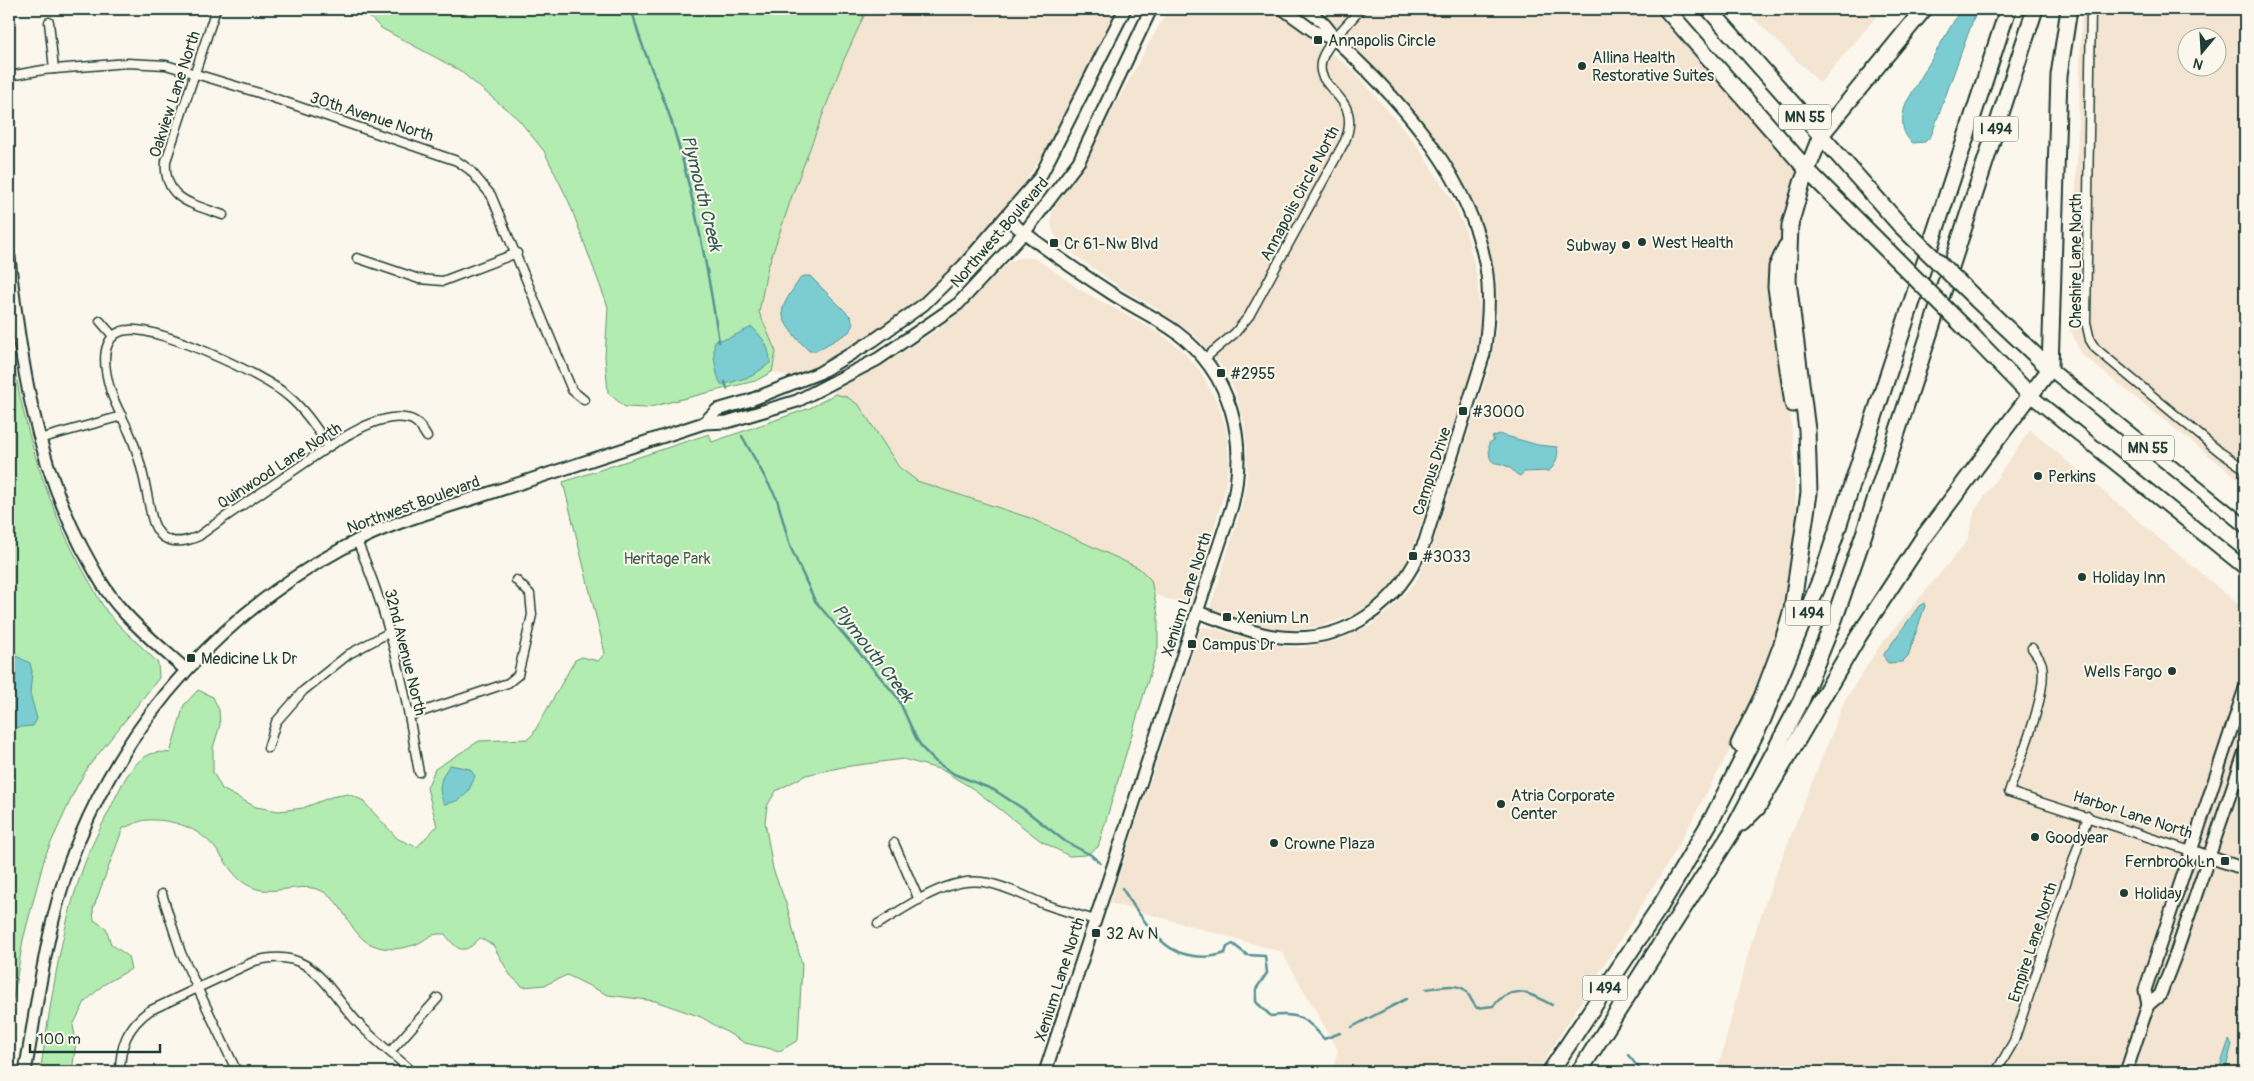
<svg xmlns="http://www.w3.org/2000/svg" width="2254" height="1081" font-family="Pangolin,sans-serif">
  <rect width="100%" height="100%" fill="#fbf7ec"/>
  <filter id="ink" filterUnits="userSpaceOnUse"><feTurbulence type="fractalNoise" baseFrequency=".02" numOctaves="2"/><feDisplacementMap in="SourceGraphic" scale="10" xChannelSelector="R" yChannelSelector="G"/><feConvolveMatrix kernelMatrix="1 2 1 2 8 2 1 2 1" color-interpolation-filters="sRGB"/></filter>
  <g filter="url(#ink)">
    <!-- built -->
    <g fill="#f4e5d2" fill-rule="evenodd">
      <polygon points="867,9 1117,9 1048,147 1013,199 957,268 905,314 859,346 796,378 772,372 776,352 759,312 767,270 792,193 842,64"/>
      <polygon points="1168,9 1276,9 1301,27 1356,73 1416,144 1452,200 1466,231 1477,278 1481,330 1470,375 1413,548 1401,571 1380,596 1360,612 1322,626 1284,631 1257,625 1210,608 1242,506 1247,478 1247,448 1244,422 1235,391 1222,367 1197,337 1156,308 1124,290 1061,245 1053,232 1051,221 1052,211 1080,169"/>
      <polygon points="1309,9 1652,9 1790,162 1795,173 1797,183 1786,226 1774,258 1793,442 1797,531 1792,579 1774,650 1732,746 1672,857 1537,1072 1333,1072 1338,1050 1282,952 1110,903 1200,631 1203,627 1208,627 1267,644 1299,648 1337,641 1370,626 1393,607 1416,581 1431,549 1491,363 1497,325 1496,279 1485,231 1466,187 1440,143 1420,119 1361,53"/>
      <polygon points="1744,9 1883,9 1820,83"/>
      <path d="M2082,9H2245V484L2081,354L2071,331ZM2186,38H2216V68H2186Z"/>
      <polygon points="1019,258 1033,258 1046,265 1079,289 1159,333 1181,349 1201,372 1218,404 1226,428 1229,463 1224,494 1190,607 1154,594 1151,580 1139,568 1030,518 917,481 907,475 847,397 835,394 834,388 882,366 934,332 958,313 1009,262"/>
      <polygon points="2030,430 2245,610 2245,1072 1717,1072 1750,947 1774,878 1845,700 1879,647 1967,541 1975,510"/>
    </g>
    <!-- green -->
    <g fill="#b3ecb0" stroke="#699472">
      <polygon points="361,9 867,9 842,64 793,193 767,270 759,312 776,352 772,372 755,381 646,408 625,407 608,393 605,357 608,307 569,202 544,151 518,119 459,70 381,28"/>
      <path d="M9,331C20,417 44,503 88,579C94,589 100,602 107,612C122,630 142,646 158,663L159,678L88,767L76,788L45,856L23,940L9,1024Z"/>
      <path d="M835,394L847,397L859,405L899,467L917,481L1030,518L1139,568L1151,580L1158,615V647L1098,847L1086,855L1069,856L1041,841L975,790L942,770L903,759L843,767L806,775L776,791L767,806L765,822L773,869L787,906L802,965L798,1040L780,1051L745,1043L701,1017L655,1001L608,995L567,975L545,985L523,987L510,975L493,945L480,938C464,955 458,952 445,934C426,933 429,940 414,945C402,949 386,951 373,945C349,936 346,903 322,891C301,881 276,896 254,888C234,881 228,863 215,848C199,828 173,819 148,820C140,820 130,826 123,828L93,909L94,920L106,928L111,944L128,956L131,969L103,985L85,1002L73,1025L76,1042L72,1072H40C52,998 61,920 90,850C96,836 103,823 110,809C123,783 136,746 170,753L184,705L198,690L213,697L219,710L220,725L213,748V772L222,789L256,807L279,811L303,808L331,797L348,794L362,800L398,839L417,847L437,826L427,788L435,769L479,741L528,739L533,734L575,660L582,657L598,661L605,653L563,482L709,434L712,442L810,408Z"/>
    </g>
    <!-- water -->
    <g fill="#7bcdd2" stroke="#569393">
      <path d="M1961,9H1977L1931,136L1925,142L1913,143C1900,133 1901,118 1906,103Z"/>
      <path d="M805,276H810L851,317L853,324L849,332L816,351H809C800,342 779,322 783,308C786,298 795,287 801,277Z"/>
      <path d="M752,327C763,338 770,347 770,363L752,376L726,384H721C716,377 712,350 715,341L729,338Z"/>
      <path d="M1499,434L1538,445L1557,447C1559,455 1556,465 1549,471L1524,472L1520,476C1515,474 1514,471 1510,468C1494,458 1489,471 1489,443L1494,440L1492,437Z"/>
      <polygon points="1924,603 1925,606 1908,656 1902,662 1888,663 1885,659 1884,654 1919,606"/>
      <polygon points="9,648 16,656 30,663 32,671 30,693 37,719 33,726 9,728"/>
      <path d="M450,765L470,769L475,776C468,794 464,801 444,804C437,788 440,778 450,765Z"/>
      <polygon points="2229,1040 2232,1044 2225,1072 2218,1072"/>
    </g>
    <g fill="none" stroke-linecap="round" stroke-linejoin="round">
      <!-- stream -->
      <g stroke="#569393" stroke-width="2.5">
        <path d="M632,9C640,48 660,85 672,123C694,195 708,269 719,342"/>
        <polyline points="725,382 727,389"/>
        <polyline points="742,436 777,499 790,546 815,601 898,698 916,738 923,749 936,762 954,774 994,790 1025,810 1066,842 1091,855 1100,863"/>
        <path d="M1122,888C1132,904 1151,932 1165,944C1180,957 1207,960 1225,953L1227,947L1233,944L1247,955L1265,956L1267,973L1256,989V1002L1271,1016C1298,1012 1307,1018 1324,1039L1340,1033"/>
        <path d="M1426,989C1437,988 1457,982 1466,991C1470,996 1472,1003 1477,1008L1493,1006C1512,983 1529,993 1552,1005"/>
        <polyline points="1352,1027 1406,999"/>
        <polyline points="1628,1055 1642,1072"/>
      </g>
      <defs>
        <g id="street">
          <path d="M216,9L166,161C163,200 193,204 223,215"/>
          <polyline points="2091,9 2086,322 2090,340 2095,348 2220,452 2245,469"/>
          <polyline points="49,22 54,69"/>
          <polyline points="9,76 43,70 127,63 166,65 259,93 457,161 470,170 491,195 572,390 584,400"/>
          <polyline points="357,258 419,279 443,281 517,253"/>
          <polyline points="100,321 113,336"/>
          <path d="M1204,359L1235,333L1249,316L1345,141C1365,91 1306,91 1324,54C1333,37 1349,23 1361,9"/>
          <polyline points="39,439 122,416"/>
          <path d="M328,446C317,428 305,410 288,396C265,375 159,327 129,330C120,330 112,335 108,344C102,357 107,379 111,392C116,407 124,420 130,434C139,455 144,477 148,499C151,512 152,528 163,537C175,545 188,541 199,536C228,514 258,495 287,475C317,456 368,413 405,418C417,419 421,427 427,437"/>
          <path d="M357,541C381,597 398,656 409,716C413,735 415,753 419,772"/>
          <path d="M2032,648C2035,653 2041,659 2042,665C2048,695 2019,761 2009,792L2191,851"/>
          <polyline points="409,716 508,683 518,675 532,615 530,594 516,580"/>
          <polyline points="268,748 276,722 303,691 349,654 390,632"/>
          <polyline points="894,843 919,900"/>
          <polyline points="162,894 181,953 237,1072"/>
          <path d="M878,924C900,911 924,894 949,886C986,873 1011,891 1044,904C1061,910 1078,915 1095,920"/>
          <polyline points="390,1052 438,998"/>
          <path d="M120,1072C120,1046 127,1027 149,1011L255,961C314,945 326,990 361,1026C377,1042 396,1057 413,1072"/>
          <polyline points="891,1072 912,1072"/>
          <polyline points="1996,1072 2014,1041 2088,816"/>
        </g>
        <g id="secondary">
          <polyline points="1283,9 1315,32 1334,39"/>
          <path d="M1006,218C1040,246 1077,271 1114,295C1135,308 1157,318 1176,332C1232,374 1248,440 1232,506L1045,1072"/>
          <path d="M9,257C20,358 34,454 81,546C93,568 105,592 122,610C141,632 165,651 186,670"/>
          <polyline points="704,423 717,410 748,401 819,373 874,340 923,305 964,265 1040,177 1125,9"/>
          <path d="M1197,612C1222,620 1248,632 1273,636C1345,647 1399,605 1425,541L1484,354C1488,326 1491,296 1486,268C1471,179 1405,105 1342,46C1334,39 1330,30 1323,23C1318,18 1311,13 1305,9"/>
          <polyline points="2191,851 2245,869"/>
          <polyline points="2148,1005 2145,990 2245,688"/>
          <path d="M25,1072C39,994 48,911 80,837C132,713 226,611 345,547C388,523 438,510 484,495C558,471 631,447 704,423L727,422L797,401L878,359L958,304L1024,233L1079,161L1151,9"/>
          <polyline points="2126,1072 2148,1005 2160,995 2174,959 2245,751"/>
        </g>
        <g id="primary">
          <polyline points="2050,369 2245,526"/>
          <polyline points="2030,395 2245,568"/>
        </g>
        <g id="highway">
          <polyline points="1666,9 1808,171 1889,252"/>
          <polyline points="1709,9 1900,225"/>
          <polyline points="1786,247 1777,267 1776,287 1793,404"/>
          <polyline points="1976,299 2050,369"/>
          <polyline points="1963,326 2030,395"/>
          <polyline points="1739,744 1762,697 1782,644 1792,609 1809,493 1807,430 1788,281 1790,225 1802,183 1821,135 1924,9"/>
          <polyline points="1742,823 1758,807 1858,637 1925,535 2050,369 2059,75 2069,9"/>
          <polyline points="1550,1072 1661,905 1713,817 1763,719 1823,573 2008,9"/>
          <polyline points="1579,1072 1732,832 1801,701 1834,620 1864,534 2035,9"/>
        </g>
      </defs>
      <!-- street casing -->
      <use href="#street" stroke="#1f3d34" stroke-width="11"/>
      <!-- secondary casing -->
      <use href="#secondary" stroke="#1f3d34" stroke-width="15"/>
      <!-- primary casing -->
      <use href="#primary" stroke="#1f3d34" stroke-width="16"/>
      <!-- highway casing -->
      <use href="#highway" stroke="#1f3d34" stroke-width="19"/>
      <!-- street -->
      <use href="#street" stroke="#fbf7ec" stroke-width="8"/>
      <!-- secondary -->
      <use href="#secondary" stroke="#fbf7ec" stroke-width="11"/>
      <!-- primary -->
      <use href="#primary" stroke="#fbf7ec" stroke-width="12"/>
      <!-- highway -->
      <use href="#highway" stroke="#fbf7ec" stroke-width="15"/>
      <defs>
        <g id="highway-bridge">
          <polyline points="1900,225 1976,299"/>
          <polyline points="1889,252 1963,326"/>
        </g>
      </defs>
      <!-- highway-bridge casing -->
      <use href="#highway-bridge" stroke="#1f3d34" stroke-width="19" stroke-linecap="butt"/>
      <!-- highway-bridge -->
      <use href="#highway-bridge" stroke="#fbf7ec" stroke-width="15"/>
    </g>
  </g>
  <!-- markers -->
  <g fill="#1f3d34" stroke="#fbf7ec" stroke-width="2">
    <rect x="1313" y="35" width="10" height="10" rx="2.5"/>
    <circle cx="1582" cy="66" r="5"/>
    <circle cx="1642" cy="242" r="5"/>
    <rect x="1049" y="238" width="10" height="10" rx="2.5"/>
    <circle cx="1626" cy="245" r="5"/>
    <rect x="1216" y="368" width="10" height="10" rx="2.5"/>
    <rect x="1458" y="406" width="10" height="10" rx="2.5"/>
    <circle cx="2038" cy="476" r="5"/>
    <rect x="1408" y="551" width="10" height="10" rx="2.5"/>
    <circle cx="2082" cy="577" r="5"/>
    <rect x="1222" y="612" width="10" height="10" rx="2.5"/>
    <rect x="1187" y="639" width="10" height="10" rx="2.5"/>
    <rect x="186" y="653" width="10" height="10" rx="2.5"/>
    <circle cx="2172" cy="671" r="5"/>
    <circle cx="1501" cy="804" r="5"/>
    <circle cx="2035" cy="837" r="5"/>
    <circle cx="1274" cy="843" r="5"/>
    <rect x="2220" y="856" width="10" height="10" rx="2.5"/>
    <circle cx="2124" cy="893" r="5"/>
    <rect x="1091" y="928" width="10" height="10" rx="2.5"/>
  </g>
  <g text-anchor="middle" stroke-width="4" stroke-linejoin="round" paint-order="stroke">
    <!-- shield labels -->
    <g fill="#fbf7ec" stroke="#61756b" stroke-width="1">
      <rect x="1779" y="104.5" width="52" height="25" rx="4"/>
      <rect x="1973.5" y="116.5" width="45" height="25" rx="4"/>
      <rect x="2122" y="435.5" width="52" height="25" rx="4"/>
      <rect x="1785.5" y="600.5" width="45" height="25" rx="4"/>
      <rect x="1582.5" y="975.5" width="45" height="25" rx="4"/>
    </g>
    <g font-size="15" font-weight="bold" fill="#1f3d34">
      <text x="1805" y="122">MN 55</text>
      <text x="1996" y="134">I 494</text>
      <text x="2148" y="453">MN 55</text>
      <text x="1808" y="618">I 494</text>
      <text x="1605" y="993">I 494</text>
    </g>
    <!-- poi labels -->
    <g font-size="16" fill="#1f3d34" stroke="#fbf7ec" text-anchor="start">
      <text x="1328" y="46">Annapolis Circle</text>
      <text x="1592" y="63">Allina Health<tspan x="1592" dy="18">Restorative Suites</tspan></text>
      <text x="1652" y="248">West Health</text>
      <text x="1064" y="249">Cr 61-Nw Blvd</text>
      <text x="1616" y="251" text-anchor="end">Subway</text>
      <text x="1231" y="379">#2955</text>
      <text x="1473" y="417">#3000</text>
      <text x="2048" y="482">Perkins</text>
      <text x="1423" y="562">#3033</text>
      <text x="2092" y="583">Holiday Inn</text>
      <text x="1237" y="623">Xenium Ln</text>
      <text x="1202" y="650">Campus Dr</text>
      <text x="201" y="664">Medicine Lk Dr</text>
      <text x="2162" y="677" text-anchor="end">Wells Fargo</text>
      <text x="1511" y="801">Atria Corporate<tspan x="1511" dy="18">Center</tspan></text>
      <text x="2045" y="843">Goodyear</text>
      <text x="1284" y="849">Crowne Plaza</text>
      <text x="2215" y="867" text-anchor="end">Fernbrook Ln</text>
      <text x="2134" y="899">Holiday</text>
      <text x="1106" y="939">32 Av N</text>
    </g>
    <!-- street labels -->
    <g font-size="16" fill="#1f3d34" stroke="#fbf7ec">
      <text transform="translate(174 94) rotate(-72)" y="6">Oakview Lane North</text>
      <text transform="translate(372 116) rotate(18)" y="6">30th Avenue North</text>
      <text transform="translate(1299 193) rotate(-62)" y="6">Annapolis Circle North</text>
      <text transform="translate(999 232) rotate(-49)" y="6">Northwest Boulevard</text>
      <text transform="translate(2075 261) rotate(-90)" y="6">Cheshire Lane North</text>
      <text transform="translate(279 465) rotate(-33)" y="6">Quinwood Lane North</text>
      <text transform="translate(1431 471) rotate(-72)" y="6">Campus Drive</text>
      <text transform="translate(413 504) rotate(-20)" y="6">Northwest Boulevard</text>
      <text transform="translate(1186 594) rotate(-72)" y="6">Xenium Lane North</text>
      <text transform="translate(406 652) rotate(76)" y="6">32nd Avenue North</text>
      <text transform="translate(2133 814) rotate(18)" y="6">Harbor Lane North</text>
      <text transform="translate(2032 942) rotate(-72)" y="6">Empire Lane North</text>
      <text transform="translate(1059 979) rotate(-72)" y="6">Xenium Lane North</text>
    </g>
    <!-- park labels -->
    <g font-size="16" fill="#3d604d" stroke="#fbf7ec">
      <text x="667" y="564">Heritage Park</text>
    </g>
    <!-- water labels -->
    <g font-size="18" font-style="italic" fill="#315a54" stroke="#fbf7ec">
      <text transform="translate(702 193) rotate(76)" y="6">Plymouth Creek</text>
      <text transform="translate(873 653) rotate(52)" y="6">Plymouth Creek</text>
    </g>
  </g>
  <!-- margin -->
  <rect width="2254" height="1081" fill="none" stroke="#fbf7ec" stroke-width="30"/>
  <rect x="15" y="15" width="2224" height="1051" fill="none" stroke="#1f3d34" stroke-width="2" filter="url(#ink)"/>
  <!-- north arrow -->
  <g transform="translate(2202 52) rotate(198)"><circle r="24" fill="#fbf7ec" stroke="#a3ada2"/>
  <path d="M0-4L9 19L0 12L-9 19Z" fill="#1f3d34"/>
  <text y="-8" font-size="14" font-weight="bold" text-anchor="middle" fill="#1f3d34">N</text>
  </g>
  <!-- scale -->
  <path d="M30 1044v8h130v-8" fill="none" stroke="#1f3d34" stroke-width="2.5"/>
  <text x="38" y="1044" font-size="15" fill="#1f3d34" stroke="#fbf7ec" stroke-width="4" paint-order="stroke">100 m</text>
</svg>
